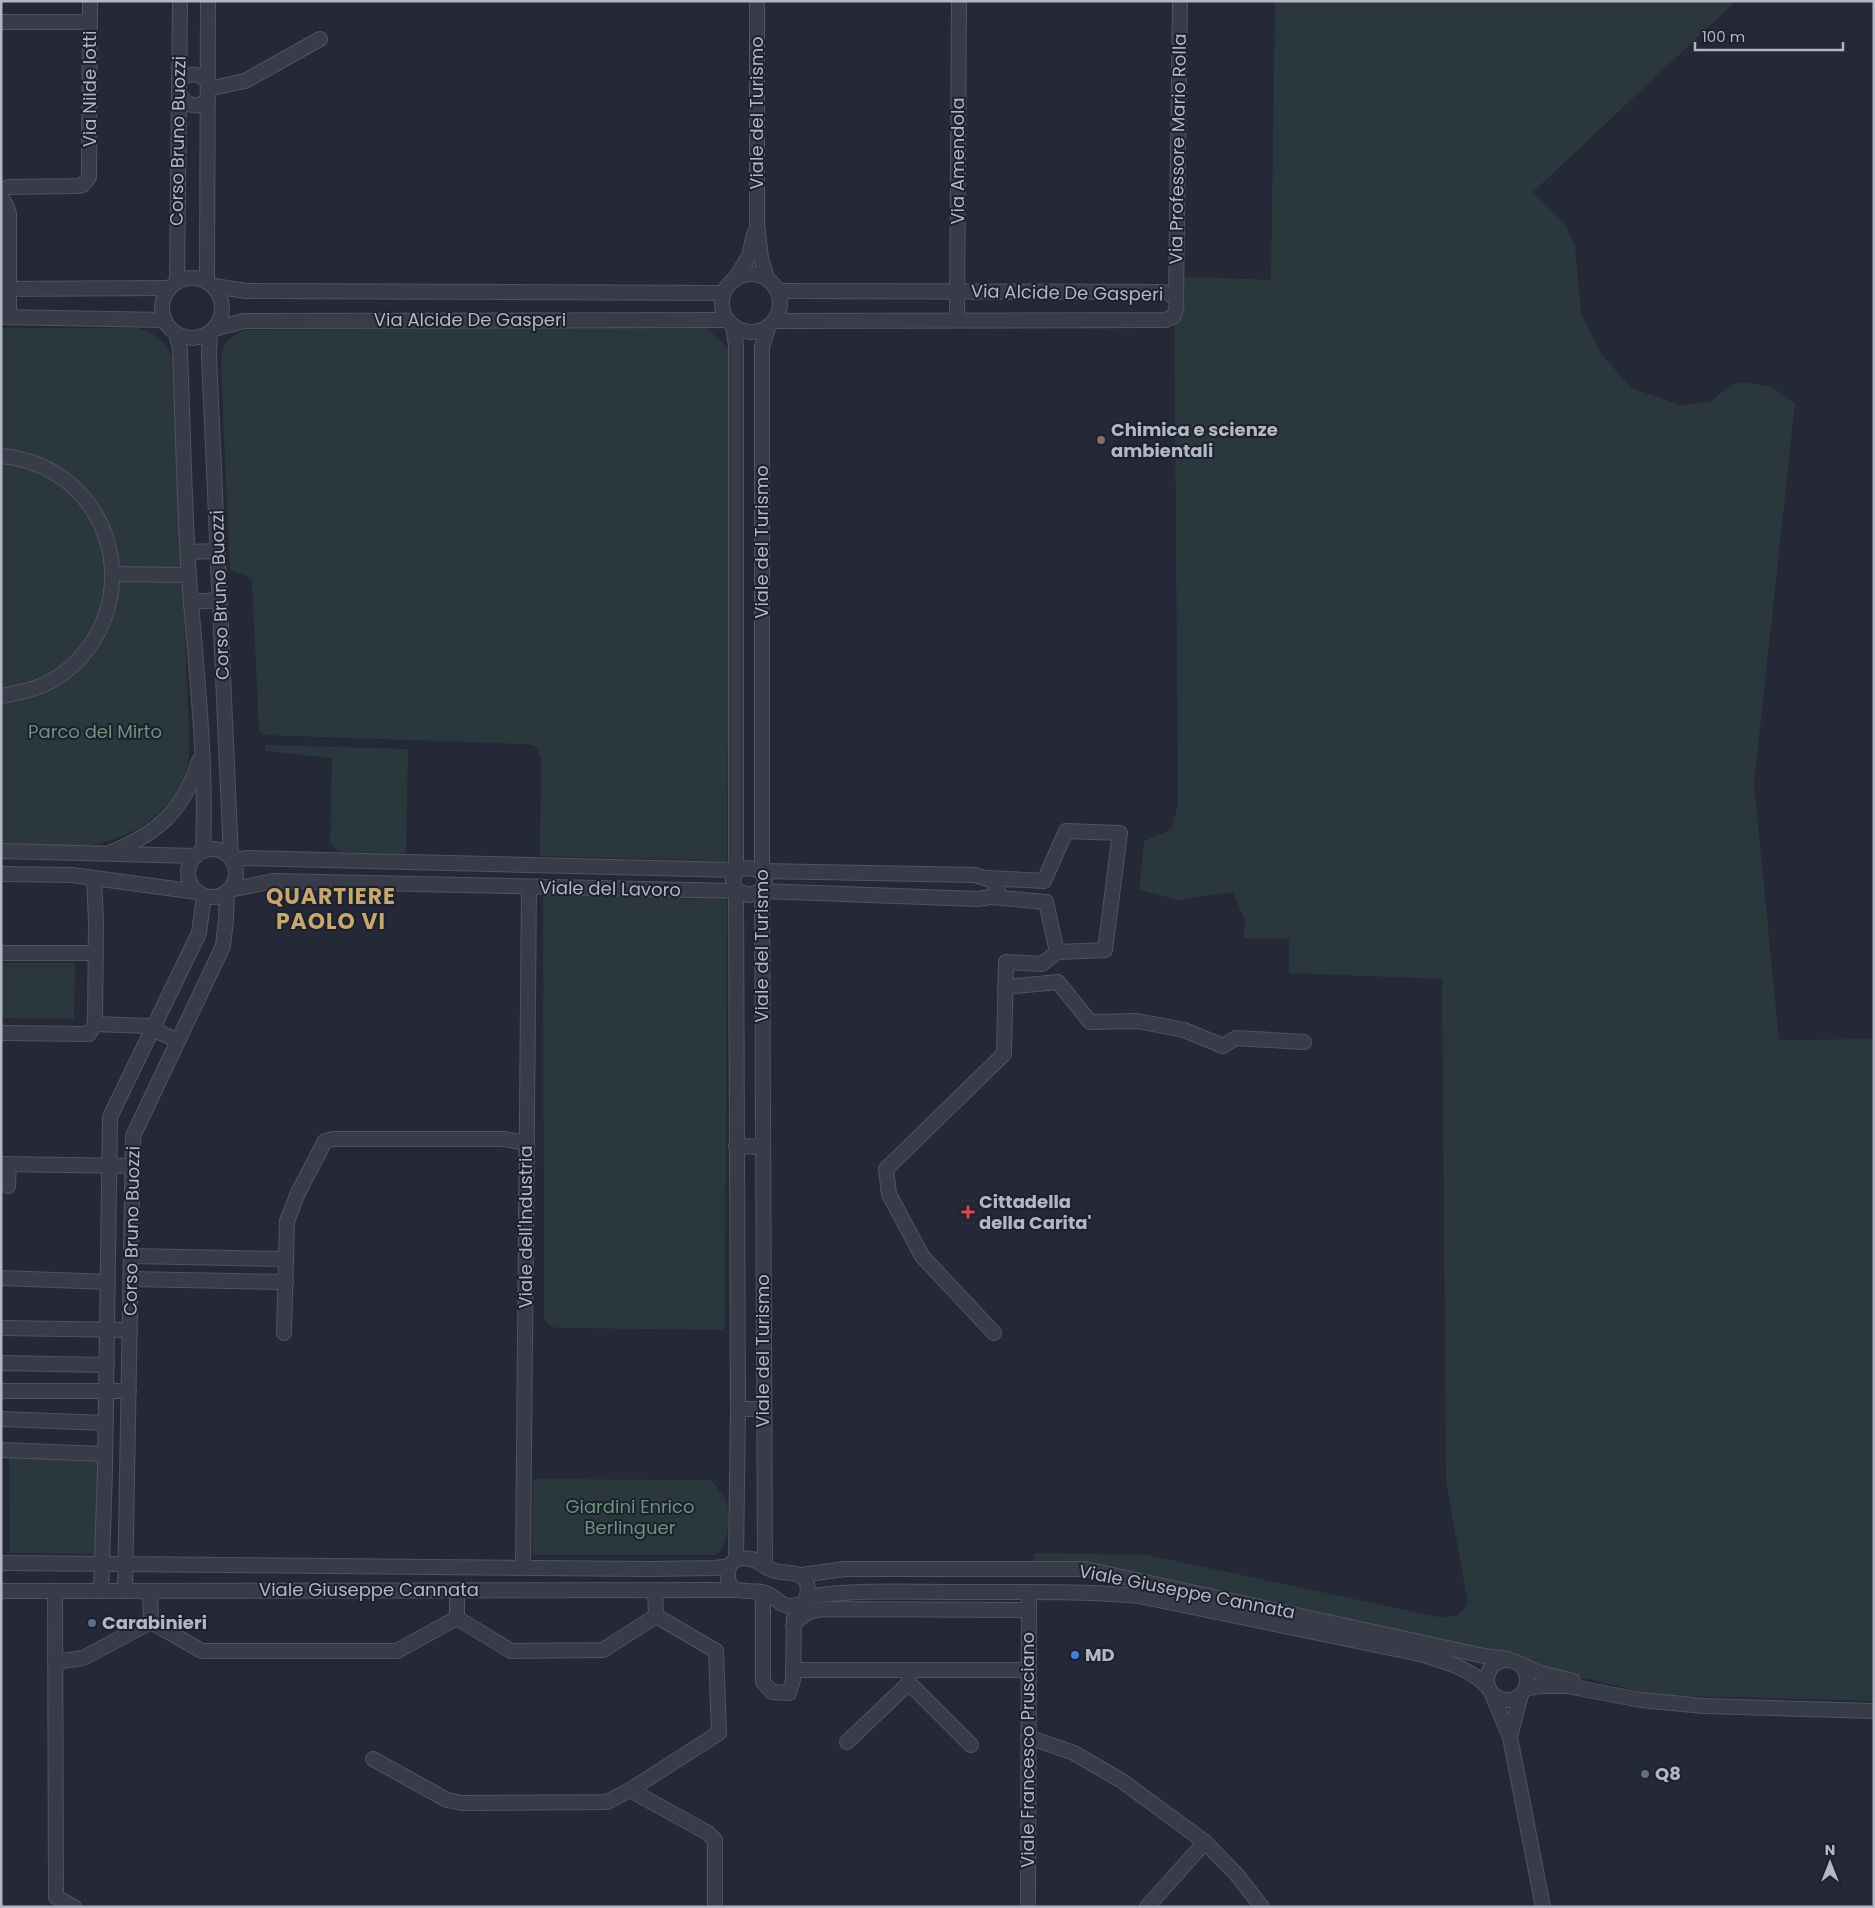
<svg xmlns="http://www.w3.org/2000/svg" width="1875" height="1908" font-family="Poppins,sans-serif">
  <rect width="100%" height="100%" fill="#252837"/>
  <!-- green -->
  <g fill="#2a383d">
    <polygon points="1275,1 1736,1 1533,192 1565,224 1575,245 1581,313 1601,354 1631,388 1681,405 1710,402 1732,384 1745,382 1772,387 1795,403 1754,784 1779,1040 1874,1039 1874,1701 1656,1695 1537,1667 1515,1652 1481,1650 1034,1564 1034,1553 1148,1555 1438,1617 1457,1616 1468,1604 1446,1481 1442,979 1289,973 1289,939 1243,938 1245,920 1233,892 1179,900 1139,890 1144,841 1171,830 1178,805 1174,276 1271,280"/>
    <path d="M695,326L708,329L730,351L727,861L540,856L541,757L535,746L526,744L264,735L259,731L252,581L244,574L230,570L221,369C221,348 225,337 246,330Z"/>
    <path d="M1,328H138C155,333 164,340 172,357L189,728C189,739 190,752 188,763C178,812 129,842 81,846C55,848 27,845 1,845Z"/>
    <polygon points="265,745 408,749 406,853 340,852 330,843 332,758 265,751"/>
    <path d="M543,894L727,900L725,1324L723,1330L562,1328C553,1328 548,1326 544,1317Z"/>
    <polygon points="1,963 75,963 74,1019 1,1018"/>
    <polygon points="9,1452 99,1456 96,1554 10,1553"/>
    <path d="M533,1479L711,1480C716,1487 725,1496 727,1504C730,1517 728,1550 714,1555H532Z"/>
  </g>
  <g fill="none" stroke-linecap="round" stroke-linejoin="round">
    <defs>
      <g id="minor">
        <polyline points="757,1 757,224 761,258 767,278"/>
        <polyline points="1,22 90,22"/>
        <path d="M179,80C190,73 198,72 208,82"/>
        <polyline points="208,89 245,81 320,39"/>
        <path d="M179,93C185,105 197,110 208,100"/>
        <polyline points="1,190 9,187 78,186 83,185 89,177 90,1"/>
        <polyline points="1,197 7,207 9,214 9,316"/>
        <circle cx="751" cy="303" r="29"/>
        <circle cx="192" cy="308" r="30"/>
        <polyline points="735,279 749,256 754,234"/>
        <polyline points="207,281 208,1"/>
        <polyline points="177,282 180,1"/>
        <polyline points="214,286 246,291 723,293"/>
        <polyline points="1,289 169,288"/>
        <polyline points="1176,298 1180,1"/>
        <polyline points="1,317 165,320"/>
        <polyline points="957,320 959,1"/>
        <path d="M775,321L1165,320L1173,317C1179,306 1178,293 1162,292L778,291"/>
        <polyline points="733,326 736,345 736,870 733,880 736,891 738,1409 736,1560"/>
        <polyline points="214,329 244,321 726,320"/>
        <polyline points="210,332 209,356 231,858"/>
        <path d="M176,333L180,350C183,426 184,502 189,578C196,669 207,760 203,851"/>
        <path d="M1,456C113,466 151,603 65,672C47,687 23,692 1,696"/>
        <polyline points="188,552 218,551"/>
        <polyline points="113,574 189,575"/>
        <polyline points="191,602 220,600"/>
        <circle cx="212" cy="873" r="24"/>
        <polyline points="1,851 196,856"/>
        <path d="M112,852C160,832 183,810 199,761"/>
        <polyline points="1,874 72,875 197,892"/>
        <polyline points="987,878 1044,881 1066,831 1120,833 1105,950 1057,952 1046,902 991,897"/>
        <polyline points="229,890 274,881 736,891 749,895 762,891 977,899 991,897 998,889 991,880 975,875 762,871 748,868 736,870 247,858 232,860"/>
        <polyline points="1,953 96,953"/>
        <polyline points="1005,987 1058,982 1090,1022 1137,1021 1184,1030 1223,1046 1236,1038 1304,1042"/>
        <polyline points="95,1024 146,1026 178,1041"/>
        <polyline points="1,1033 89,1034 95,1024 96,921 94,879"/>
        <polyline points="736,1146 762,1147"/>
        <polyline points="1,1164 133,1166"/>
        <polyline points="8,1186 9,1164"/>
        <polyline points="131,1256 285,1259"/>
        <polyline points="1,1278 108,1282"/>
        <polyline points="131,1279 286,1282"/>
        <polyline points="1,1328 130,1330"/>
        <polyline points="284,1333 287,1221 298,1193 325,1141 333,1139 503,1139 527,1143"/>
        <polyline points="994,1333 922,1256 889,1194 886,1169 1004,1054 1006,962 1042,964 1057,952"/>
        <polyline points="1,1363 107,1365"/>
        <polyline points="1,1391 129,1391"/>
        <polyline points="738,1409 763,1409"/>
        <polyline points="1,1419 106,1423"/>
        <polyline points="1,1450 105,1454"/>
        <path d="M739,1558C760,1558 756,1563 772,1570C783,1575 803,1569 807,1584C809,1591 808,1596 804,1603C777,1612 782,1597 762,1592C748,1589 726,1597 728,1572C729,1564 732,1562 739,1558Z"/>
        <polyline points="1,1563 650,1569 715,1568 730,1566"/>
        <polyline points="765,1566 762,891 765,881 762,871 762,347 768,328"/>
        <polyline points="523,1567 529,887"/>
        <polyline points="801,1575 845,1569 1085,1569 1484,1656 1508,1659"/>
        <polyline points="457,1590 457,1618"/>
        <polyline points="1,1591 736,1590"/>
        <polyline points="55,1591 56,1897 74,1907"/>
        <polyline points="101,1591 105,1470 110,1117 199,933 204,896"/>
        <polyline points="125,1591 133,1136 223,946 226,920 227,892"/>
        <polyline points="150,1591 151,1622"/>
        <polyline points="655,1591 656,1616"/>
        <polyline points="761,1592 763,1603 763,1682 772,1692 789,1693 793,1680 794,1618"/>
        <path d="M807,1597C857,1589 909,1592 959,1592C1019,1592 1079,1591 1139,1596L1420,1654C1444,1661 1469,1668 1487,1686"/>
        <path d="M793,1626C802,1614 811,1610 825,1609L1029,1610"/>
        <circle cx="1507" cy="1680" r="20"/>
        <polyline points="55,1662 83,1658 151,1622 202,1651 397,1651 457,1618"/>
        <polyline points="1520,1664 1540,1673 1573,1681"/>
        <polyline points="793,1670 1028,1670"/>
        <polyline points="909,1670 909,1683 971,1745"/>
        <polyline points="1525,1689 1541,1686 1567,1686 1641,1700 1704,1706 1874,1711"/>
        <polyline points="1491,1692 1510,1737 1543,1907"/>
        <polyline points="1028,1737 1074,1753 1122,1781 1205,1842 1237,1875 1262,1907"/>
        <polyline points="1510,1737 1521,1694"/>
        <polyline points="847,1742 909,1683"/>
        <polyline points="373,1759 447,1800 462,1803 607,1802 630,1790 719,1733 716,1651 656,1616 603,1650 511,1651 457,1618"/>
        <polyline points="630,1790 708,1833 715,1840 715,1907"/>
        <polyline points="1028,1907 1029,1592"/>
        <polyline points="1147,1907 1205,1842"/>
      </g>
    </defs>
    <!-- minor casing -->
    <use href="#minor" stroke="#505360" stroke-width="16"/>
    <!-- minor -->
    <use href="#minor" stroke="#383b48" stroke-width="14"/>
  </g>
  <!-- markers -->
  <circle fill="#8d6e63" stroke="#1d202d" stroke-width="2" cx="1101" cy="440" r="5"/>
  <path fill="#e0444e" stroke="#1d202d" stroke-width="2" d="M965.5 1204.5h5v5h5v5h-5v5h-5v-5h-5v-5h5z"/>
  <g fill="#5c6f8a" stroke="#1d202d" stroke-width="2">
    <circle cx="92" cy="1623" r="5"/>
    <circle cx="1645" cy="1774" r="5"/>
  </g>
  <circle fill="#3f7fe0" stroke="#1d202d" stroke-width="2" cx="1075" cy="1655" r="5"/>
  <g text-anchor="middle" stroke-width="4" stroke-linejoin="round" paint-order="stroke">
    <!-- street labels -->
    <g font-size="18" fill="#b3b6c4" stroke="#1d202d">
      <text transform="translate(90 89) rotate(-90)" y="6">Via Nilde Iotti</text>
      <text transform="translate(757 113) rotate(-90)" y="6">Viale del Turismo</text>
      <text transform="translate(178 141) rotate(-89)" y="6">Corso Bruno Buozzi</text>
      <text transform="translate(1178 149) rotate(-89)" y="6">Via Professore Mario Rolla</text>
      <text transform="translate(958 161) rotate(-90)" y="6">Via Amendola</text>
      <text transform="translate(1067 293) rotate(1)" y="6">Via Alcide De Gasperi</text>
      <text x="470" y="326">Via Alcide De Gasperi</text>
      <text transform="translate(762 542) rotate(-90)" y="6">Viale del Turismo</text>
      <text transform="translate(220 595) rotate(-92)" y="6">Corso Bruno Buozzi</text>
      <text transform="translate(610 889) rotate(1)" y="6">Viale del Lavoro</text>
      <text transform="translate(762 946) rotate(-90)" y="6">Viale del Turismo</text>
      <text transform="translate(526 1227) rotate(-90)" y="6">Viale dell'Industria</text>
      <text transform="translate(132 1231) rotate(-89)" y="6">Corso Bruno Buozzi</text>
      <text transform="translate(763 1351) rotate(-90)" y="6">Viale del Turismo</text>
      <text x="369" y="1596">Viale Giuseppe Cannata</text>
      <text transform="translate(1187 1592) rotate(11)" y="6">Viale Giuseppe Cannata</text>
      <text transform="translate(1028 1750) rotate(-90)" y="6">Viale Francesco Prusciano</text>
    </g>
    <!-- poi labels -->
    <g font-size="18" font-weight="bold" fill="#b3b6c4" stroke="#1d202d" text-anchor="start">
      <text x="1111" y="436">Chimica e scienze<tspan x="1111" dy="21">ambientali</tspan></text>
      <text x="979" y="1208">Cittadella<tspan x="979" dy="21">della Carita'</tspan></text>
      <text x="102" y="1629">Carabinieri</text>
      <text x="1085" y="1661">MD</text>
      <text x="1655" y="1780">Q8</text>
    </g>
    <!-- park labels -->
    <g font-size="18" fill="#6d927e" stroke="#1d202d">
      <text x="95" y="738">Parco del Mirto</text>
      <text x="630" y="1513">Giardini Enrico<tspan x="630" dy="21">Berlinguer</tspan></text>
    </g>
    <!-- district labels -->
    <g font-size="22" font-weight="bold" letter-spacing="1" fill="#c6a86c" stroke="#1d202d">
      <text x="331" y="904">QUARTIERE<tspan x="331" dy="25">PAOLO VI</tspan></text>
    </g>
  </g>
  <!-- border -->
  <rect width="1875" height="1908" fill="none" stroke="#b3b6c4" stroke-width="5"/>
  <!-- north arrow -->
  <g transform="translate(1830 1863)" stroke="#1d202d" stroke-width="4" paint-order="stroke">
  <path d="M0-4L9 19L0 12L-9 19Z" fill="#b3b6c4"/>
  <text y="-8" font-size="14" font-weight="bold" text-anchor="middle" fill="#b3b6c4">N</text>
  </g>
  <!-- scale -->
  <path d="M1695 42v8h148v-8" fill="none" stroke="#b3b6c4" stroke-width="2.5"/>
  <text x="1702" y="42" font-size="15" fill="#b3b6c4" stroke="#1d202d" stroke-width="4" paint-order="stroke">100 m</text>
</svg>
